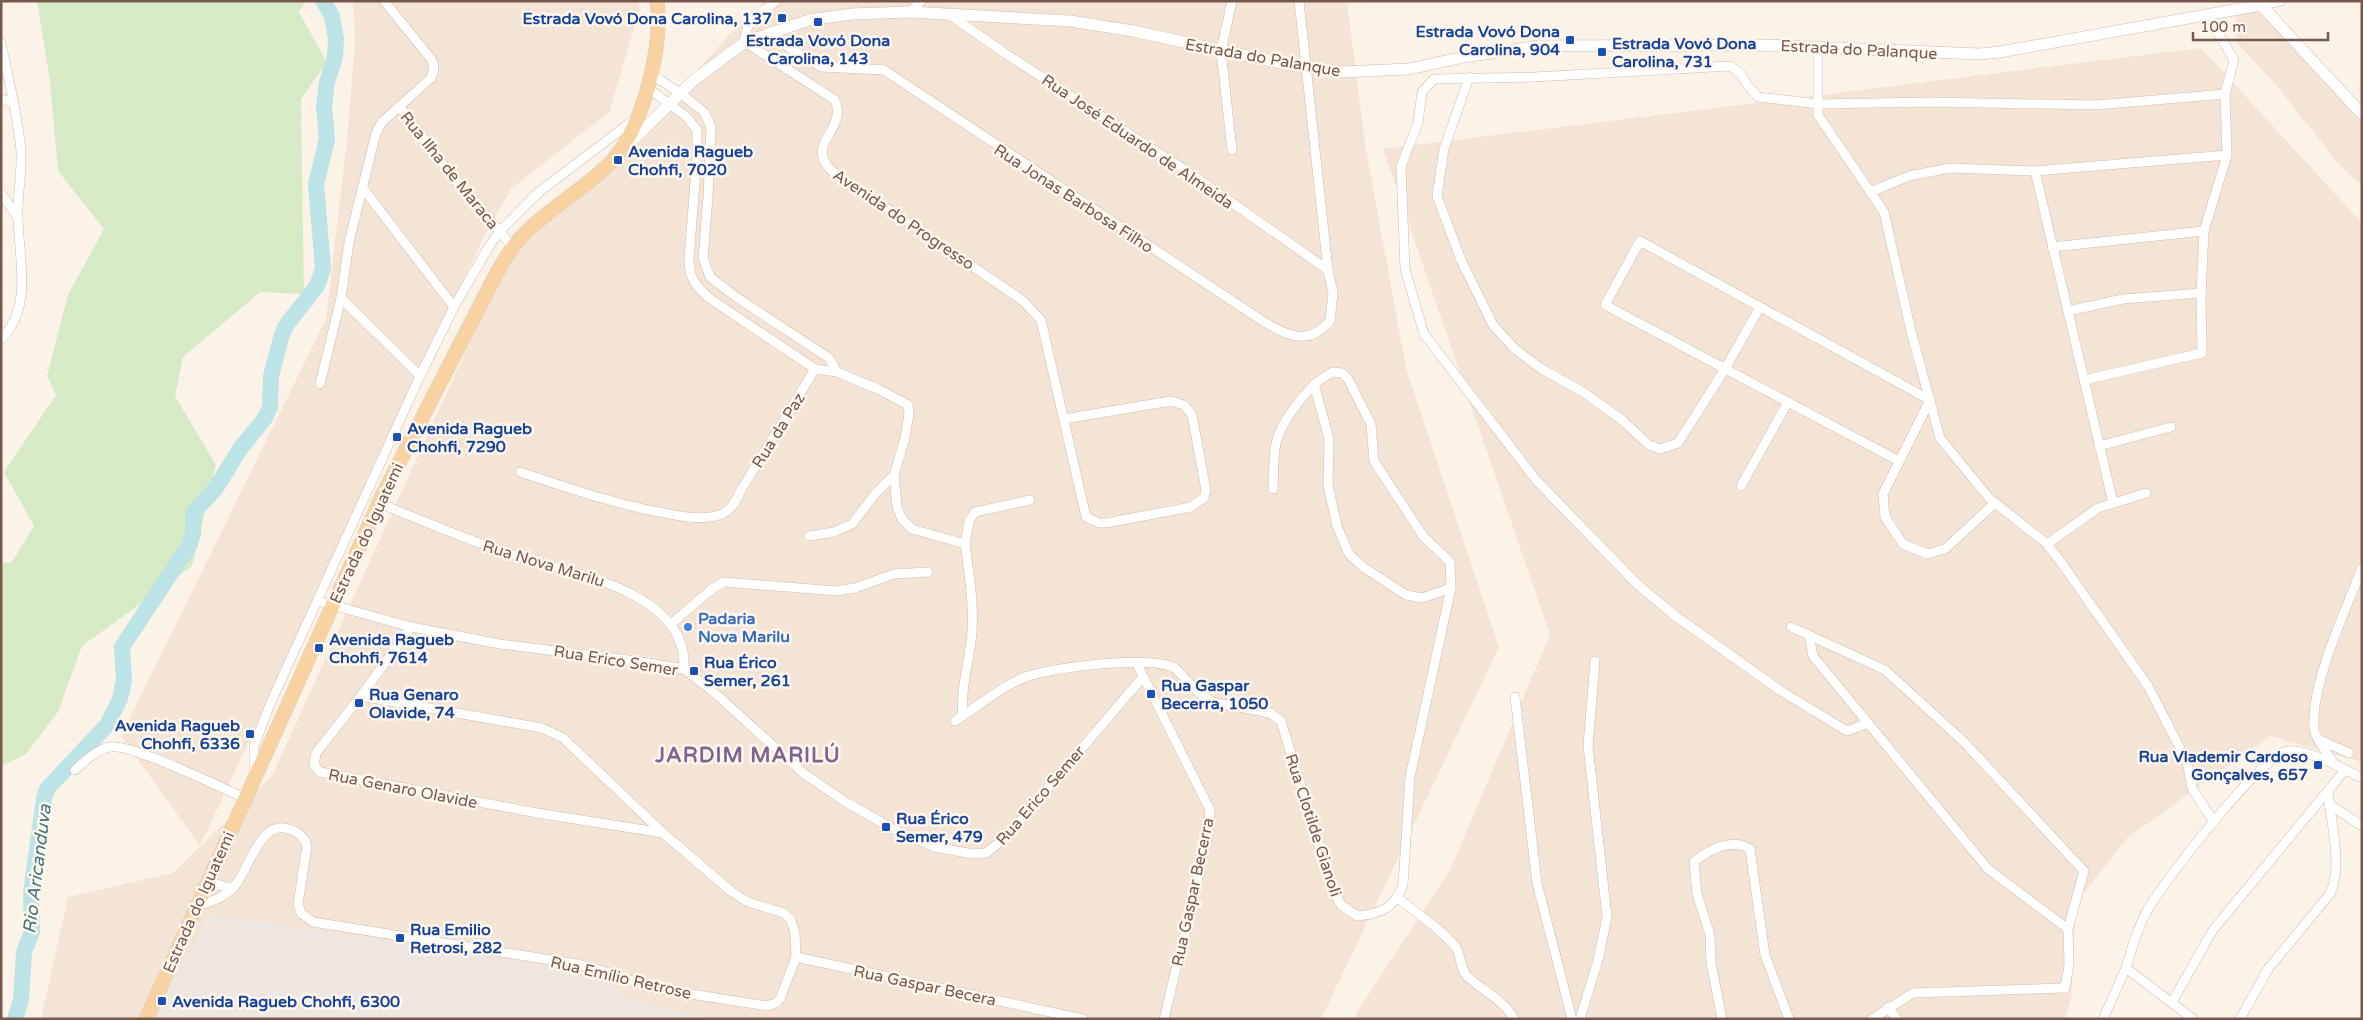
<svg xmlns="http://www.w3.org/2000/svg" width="2363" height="1020" font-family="'Varela Round',sans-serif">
  <rect width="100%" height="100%" fill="#fcf3e8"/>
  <!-- residential -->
  <g fill="#f4e4d6">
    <polygon points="353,1 638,1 640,8 609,112 511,189 483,239 200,846 121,736 326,319 347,140 355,41"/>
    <polygon points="772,1 1347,1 1365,144 1406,368 1499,647 1321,1019 41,1019 68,897 173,873 272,776 513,247 634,140 729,35"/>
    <polygon points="2259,7 2362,118 2362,185 2342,168 2271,79 2237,43 2235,12"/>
    <polygon points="2201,48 2362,223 2362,762 2271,736 2128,837 2076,903 2071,1000 2065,1019 1355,1019 1357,1012 1450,870 1550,635 1383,149"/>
  </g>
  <!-- industrial -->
  <polygon fill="#ede6e1" points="207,914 595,973 632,1000 712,1019 155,1019 177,967 190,955"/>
  <!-- green -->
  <polygon fill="#d7eac6" points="37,1 306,1 299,12 327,62 301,99 304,294 260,292 183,357 175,396 216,465 192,566 82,646 58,712 26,754 1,766 1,564 12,562 34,526 4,472 56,395 47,376 68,295 104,229 58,171 50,81"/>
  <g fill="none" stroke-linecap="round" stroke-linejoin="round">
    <!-- river -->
    <polyline stroke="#bce3e6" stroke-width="16" points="15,1019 21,1000 24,952 32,932 31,893 44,798 47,789 107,725 120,699 124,680 122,647 190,544 193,533 194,512 216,488 240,449 265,418 270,407 271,376 282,334 287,324 317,286 323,268 316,184 327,139 324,106 327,82 335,57 336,39 332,16 323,1"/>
    <defs>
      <g id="street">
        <path d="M776,1C762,12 743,22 745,42L835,100C848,132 802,143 833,172L1022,300L1041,320L1086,517L1099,523H1106L1191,507L1204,498L1206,490L1192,415L1184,405L1171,401L1064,419"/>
        <polyline points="1232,1 1221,51 1232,150"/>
        <polyline points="2261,5 2281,1"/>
        <polyline points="910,12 921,1"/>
        <polyline points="950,15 1006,54 1191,174 1328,270"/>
        <path d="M769,35L821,67L884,70L1261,320C1285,335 1308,347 1330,321L1333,293L1328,270L1299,1"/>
        <path d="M1,43C8,78 18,115 21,151C22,174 17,197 18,219C19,259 33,308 1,339"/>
        <polyline points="1818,47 1818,115 1884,212 1911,331 1940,438 1989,498 2047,544 2063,565 2148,686 2187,762 2192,788 2214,822"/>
        <polyline points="651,74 680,93 704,112 711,127 708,197 703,258 710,277 736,297 829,358 837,372"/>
        <polyline points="1469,77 1444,149 1437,196 1461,260 1493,325 1515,349 1540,368 1583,392 1622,420 1649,445 1660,449 1678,443 1725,369 1760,307"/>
        <path d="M648,88L687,117L697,130V156L689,259C689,278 695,285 709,298L815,369L837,372L880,390L908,405L909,413L905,438L894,475L897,507L902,519L912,529L965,544C969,574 974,603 972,632C970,660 960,688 963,716"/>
        <polyline points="1,99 12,102"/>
        <polyline points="399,106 448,171 513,247"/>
        <polyline points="2035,171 2113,503"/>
        <polyline points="362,187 454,307"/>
        <polyline points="1870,192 1909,176 1950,168 2035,171 2227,155 2225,94"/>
        <polyline points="1,193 18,218"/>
        <polyline points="2052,247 2204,231"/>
        <polyline points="2201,293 2204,231 2227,155"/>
        <polyline points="341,298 420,376"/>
        <polyline points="2068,311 2123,299 2201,293 2202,353 2084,380"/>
        <polyline points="320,384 341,298 349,242 376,133 382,122 431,78 434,69 432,60 384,1"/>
        <polyline points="1314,384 1329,439 1328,485 1337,526 1349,554 1363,567 1406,595 1422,598 1451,588"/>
        <polyline points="2099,446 2171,427"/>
        <polyline points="1899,461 1605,305 1640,241 1930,400 1883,494 1885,517 1903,544 1927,554 1945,549 1995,503"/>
        <path d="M520,472C566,487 611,503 659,512C678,516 700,521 719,515C731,512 737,500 741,490L815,369"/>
        <polyline points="1741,486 1788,402"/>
        <path d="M376,502C418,519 460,537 504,552C560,572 689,587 684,669"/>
        <polyline points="809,536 834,532 852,524 875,494 894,475"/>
        <polyline points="965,544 969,521 975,512 1030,500"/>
        <polyline points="2047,544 2098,508 2146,493"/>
        <polyline points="318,601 411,627 500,644 636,661 684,669 716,694 803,773 844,801 893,829 934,847 973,854 986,853 1006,837 1142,678"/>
        <polyline points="671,624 712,589 724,582 836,591 855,588 894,574 928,572"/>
        <polyline points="411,627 361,696 316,753 314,765 320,772 537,813 663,833"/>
        <polyline points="1791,627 1885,670 1964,742 2084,871 2068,929 2069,965 2065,988 1913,993 1872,1019"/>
        <polyline points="1809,635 1813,656 1988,869 2068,929"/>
        <polyline points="1136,662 1210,810 1208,835 1164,1019"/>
        <polyline points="1515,697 1537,883 1572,1019"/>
        <path d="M955,721C977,707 999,688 1023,678C1050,667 1150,655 1175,668L1198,692L1212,702L1270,713L1281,721L1332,888L1341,905L1357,916C1380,914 1395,908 1403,885L1410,777L1451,588L1450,562L1423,536L1374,461L1371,424L1348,379L1342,373L1333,372C1311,382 1282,419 1276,443C1273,457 1274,474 1273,489"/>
        <polyline points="1868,723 1847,731 1781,691 1674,615 1637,584 1536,480 1424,334 1405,269 1401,166 1418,123 1422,92 1434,79 1535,77 1730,66 1740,73 1748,86 1758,97 1818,104 1930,102 2096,105 2225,94 2234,60 2207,14"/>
        <polyline points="2320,740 2349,753"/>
        <path d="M2335,765C2330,757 2314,736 2314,729C2310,686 2346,609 2362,568"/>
        <path d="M75,770C85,761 96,750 110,747C131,743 219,787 245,798"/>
        <polyline points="254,776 254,746 271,702 420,376 454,307 488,248 500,231 539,192 635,119"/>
        <polyline points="2329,804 2362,826"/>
        <polyline points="207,881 226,887 234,887"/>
        <path d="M1398,898C1415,912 1441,929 1455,946C1462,955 1459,969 1468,977C1483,991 1504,1000 1514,1019"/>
        <path d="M196,906C211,902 223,898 234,887C250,869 260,816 292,830C300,833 305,838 307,846L298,904L301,913L313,922L576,964C606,970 635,984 665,990L767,1006L776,1003L780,999L796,957L795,933L791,920L784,913L748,902L732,892L663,833L563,738L542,728L361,696"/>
        <polyline points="796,957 1083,1019"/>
        <polyline points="2172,1002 2213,930 2345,770"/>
        <polyline points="1888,1007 1897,1019"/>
        <polyline points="1580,1019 1598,960 1607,917 1588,746 1595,661"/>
        <path d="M1722,1019L1711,963L1710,935L1697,894L1694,862C1708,850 1732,837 1750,849L1765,955L1789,1019"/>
        <polyline points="2103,1019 2126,968"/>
        <path d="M2193,1019L2126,968C2132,948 2137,929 2147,911C2162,883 2261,756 2287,751C2309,748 2342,769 2362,778"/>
        <path d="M2240,1019L2268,969L2330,894C2343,868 2331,822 2328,792"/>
      </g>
      <polyline id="secondary" points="624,149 694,80 745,42 809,20 852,14 910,12 1070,21 1133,31 1290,65 1342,72 1409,69 1464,57 1538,46 1765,45 1980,54 2000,52 2261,5 2362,114"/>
      <path id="primary" d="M146,1019L382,496L493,280C502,263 512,246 525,233C551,207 585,189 611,162C643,128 663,47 657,1"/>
    </defs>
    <!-- street casing -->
    <use href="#street" stroke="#d0bcb0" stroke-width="10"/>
    <!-- secondary casing -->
    <use href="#secondary" stroke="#d3bbae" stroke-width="12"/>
    <!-- primary casing -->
    <use href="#primary" stroke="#d9d0cd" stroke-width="15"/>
    <!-- street -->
    <use href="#street" stroke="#fff" stroke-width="9"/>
    <!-- secondary -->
    <use href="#secondary" stroke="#fff" stroke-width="11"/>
    <!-- primary -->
    <use href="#primary" stroke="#f9d2a2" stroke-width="14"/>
  </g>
  <!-- markers -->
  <g fill="#1a4fb4" stroke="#fff7ee" stroke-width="2">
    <rect x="777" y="13" width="10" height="10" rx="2.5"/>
    <rect x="813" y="17" width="10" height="10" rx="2.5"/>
    <rect x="1565" y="35" width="10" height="10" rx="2.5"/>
    <rect x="1597" y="47" width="10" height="10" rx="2.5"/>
    <rect x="613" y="155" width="10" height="10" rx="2.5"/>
    <rect x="392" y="432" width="10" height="10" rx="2.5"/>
    <rect x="314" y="643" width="10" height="10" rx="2.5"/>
    <rect x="689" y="666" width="10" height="10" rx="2.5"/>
    <rect x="1146" y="689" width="10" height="10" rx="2.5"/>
    <rect x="354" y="698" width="10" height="10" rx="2.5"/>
    <rect x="245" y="729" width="10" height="10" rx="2.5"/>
    <rect x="2313" y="760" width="10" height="10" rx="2.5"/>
    <rect x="881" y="822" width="10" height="10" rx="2.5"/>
    <rect x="395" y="933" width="10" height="10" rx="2.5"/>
    <rect x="157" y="996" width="10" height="10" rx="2.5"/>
  </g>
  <circle fill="#3f7fe0" stroke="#fff7ee" stroke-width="2" cx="688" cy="627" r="5"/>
  <g text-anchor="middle" stroke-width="5" stroke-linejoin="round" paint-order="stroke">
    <!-- transit labels -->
    <g font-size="16" font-weight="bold" fill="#164399" stroke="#fff7ee" text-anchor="start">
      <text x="772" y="24" text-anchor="end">Estrada Vovó Dona Carolina, 137</text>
      <text x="1560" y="37" text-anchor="end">Estrada Vovó Dona<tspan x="1560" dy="18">Carolina, 904</tspan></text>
      <text x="818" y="46" text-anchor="middle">Estrada Vovó Dona<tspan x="818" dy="18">Carolina, 143</tspan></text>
      <text x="1612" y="49">Estrada Vovó Dona<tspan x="1612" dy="18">Carolina, 731</tspan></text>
      <text x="628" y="157">Avenida Ragueb<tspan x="628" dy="18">Chohfi, 7020</tspan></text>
      <text x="407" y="434">Avenida Ragueb<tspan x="407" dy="18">Chohfi, 7290</tspan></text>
      <text x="329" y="645">Avenida Ragueb<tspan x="329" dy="18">Chohfi, 7614</tspan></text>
      <text x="704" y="668">Rua Érico<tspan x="704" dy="18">Semer, 261</tspan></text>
      <text x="1161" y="691">Rua Gaspar<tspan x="1161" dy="18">Becerra, 1050</tspan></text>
      <text x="369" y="700">Rua Genaro<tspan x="369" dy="18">Olavide, 74</tspan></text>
      <text x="240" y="731" text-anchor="end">Avenida Ragueb<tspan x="240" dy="18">Chohfi, 6336</tspan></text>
      <text x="2308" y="762" text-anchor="end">Rua Vlademir Cardoso<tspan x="2308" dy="18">Gonçalves, 657</tspan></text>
      <text x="896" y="824">Rua Érico<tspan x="896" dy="18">Semer, 479</tspan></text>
      <text x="410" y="935">Rua Emilio<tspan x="410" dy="18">Retrosi, 282</tspan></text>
      <text x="172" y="1007">Avenida Ragueb Chohfi, 6300</text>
    </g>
    <!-- street labels -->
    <g font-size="16" fill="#76584c" stroke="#fff7ee">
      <text transform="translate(1859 49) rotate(3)" y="6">Estrada do Palanque</text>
      <text transform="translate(1263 57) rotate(10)" y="6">Estrada do Palanque</text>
      <text transform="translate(1138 141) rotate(34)" y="6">Rua José Eduardo de Almeida</text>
      <text transform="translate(450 170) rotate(51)" y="6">Rua Ilha de Maraca</text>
      <text transform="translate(1074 198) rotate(33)" y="6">Rua Jonas Barbosa Filho</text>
      <text transform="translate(904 219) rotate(34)" y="6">Avenida do Progresso</text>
      <text transform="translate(778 430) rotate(-58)" y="6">Rua da Paz</text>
      <text transform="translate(366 533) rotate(-65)" y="6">Estrada do Iguatemi</text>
      <text transform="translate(544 563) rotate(17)" y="6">Rua Nova Marilu</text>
      <text transform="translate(616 660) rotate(9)" y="6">Rua Erico Semer</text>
      <text transform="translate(403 788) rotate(11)" y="6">Rua Genaro Olavide</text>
      <text transform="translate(1040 795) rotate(-49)" y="6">Rua Erico Semer</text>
      <text transform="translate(1314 825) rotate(72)" y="6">Rua Clotilde Gianoli</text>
      <text transform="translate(1192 892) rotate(-78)" y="6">Rua Gaspar Becerra</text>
      <text transform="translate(198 902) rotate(-66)" y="6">Estrada do Iguatemi</text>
      <text transform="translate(621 977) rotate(13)" y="6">Rua Emílio Retrose</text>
      <text transform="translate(925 985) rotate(12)" y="6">Rua Gaspar Becera</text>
    </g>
    <!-- shop labels -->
    <g font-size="16" font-weight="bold" fill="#366cbe" stroke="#fff7ee" text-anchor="start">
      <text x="698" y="624">Padaria<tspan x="698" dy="18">Nova Marilu</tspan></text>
    </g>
    <!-- water labels -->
    <g font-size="18" font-style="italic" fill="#40767b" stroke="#fff7ee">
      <text transform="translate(37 869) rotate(-83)" y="6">Rio Aricanduva</text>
    </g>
    <!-- district labels -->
    <g font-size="21" font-weight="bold" letter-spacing="1" fill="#7f6492" stroke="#fff7ee">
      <text x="748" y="762">JARDIM MARILÚ</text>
    </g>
  </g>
  <!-- border -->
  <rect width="2363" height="1020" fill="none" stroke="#76584c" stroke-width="5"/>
  <!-- scale -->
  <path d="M2193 32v8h135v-8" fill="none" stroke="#76584c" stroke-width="2.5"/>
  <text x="2200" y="32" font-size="15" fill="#76584c" stroke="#fff7ee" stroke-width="4" paint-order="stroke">100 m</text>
</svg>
